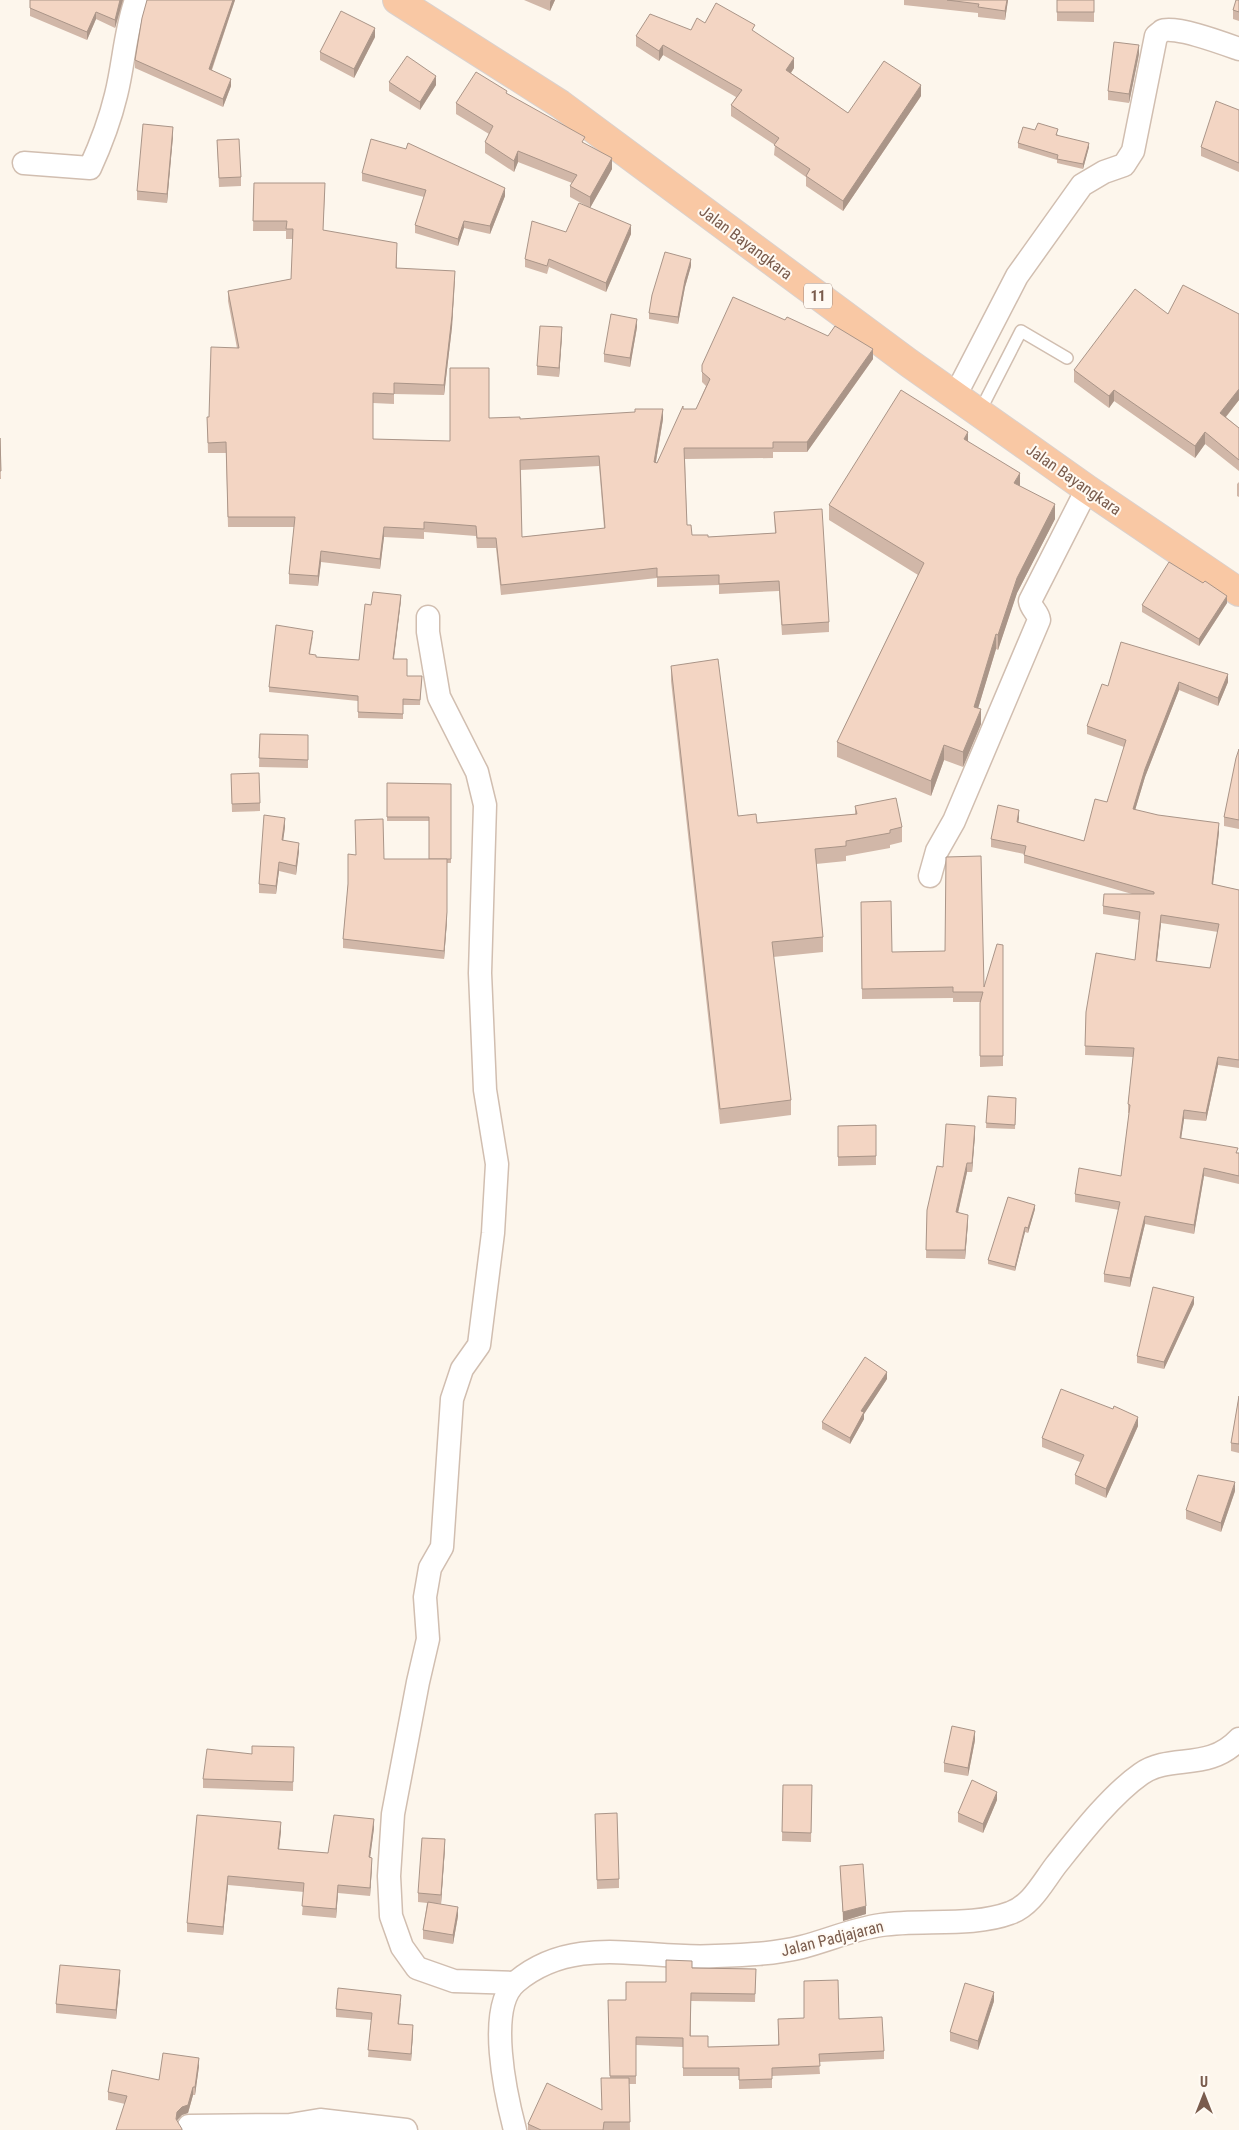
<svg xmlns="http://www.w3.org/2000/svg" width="1239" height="2130" font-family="'Roboto Condensed',sans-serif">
  <rect width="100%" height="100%" fill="#fdf6ec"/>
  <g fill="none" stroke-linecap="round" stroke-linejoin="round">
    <defs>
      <polyline id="service" points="979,413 1021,331 1067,358"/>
      <g id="minor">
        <path d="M24,163L90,168C101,144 110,120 116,95C124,63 125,31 136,0"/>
        <path d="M955,396L1017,276L1082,185L1104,172L1124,165L1133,151L1156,36C1157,35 1161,32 1162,31C1174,25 1225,44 1239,49"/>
        <polyline points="428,617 428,632 439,697 477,772 485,805 480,973 485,1090 497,1164 493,1233 479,1345 462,1369 452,1399 442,1547 430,1568 425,1597 428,1639 418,1682 393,1814 389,1876 391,1916 402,1947 417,1968 454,1981 514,1983"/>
        <path d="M930,876L937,851L954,821L1039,620C1038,612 1031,609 1030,601L1087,489"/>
        <polyline points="189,2126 290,2125 320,2120 406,2130"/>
        <path d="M515,2130C506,2096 486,2007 516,1982C576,1932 647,1961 716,1956C745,1955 774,1954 802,1947C829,1940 853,1929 881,1925C921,1919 973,1927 1010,1913C1031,1906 1043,1882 1056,1865C1080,1835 1111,1795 1141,1774C1171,1753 1208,1772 1239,1739"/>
      </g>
      <polyline id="trunk" points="397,0 560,104 909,363 1087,489 1239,592"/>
    </defs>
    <!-- service casing -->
    <use href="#service" stroke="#d1beb0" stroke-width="14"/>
    <!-- minor casing -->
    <use href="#minor" stroke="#d1beb0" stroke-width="25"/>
    <!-- trunk casing -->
    <use href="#trunk" stroke="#dad1cd" stroke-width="30"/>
    <!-- service -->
    <use href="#service" stroke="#fff" stroke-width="11"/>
    <!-- minor -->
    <use href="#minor" stroke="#fff" stroke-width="22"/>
    <!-- trunk -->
    <use href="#trunk" stroke="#f9c8a4" stroke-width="28"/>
  </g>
  <!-- wall -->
  <g fill="#d1b7a8" fill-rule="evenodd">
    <polygon points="30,0 123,0 115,28 96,19 87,40 30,16"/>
    <polygon points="147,0 235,0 212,70 231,86 223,107 135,68 135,60"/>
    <polygon points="524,0 555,0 550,11"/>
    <polygon points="904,0 1008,0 1005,20 978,17 978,13 904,5"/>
    <polygon points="1057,0 1094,0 1094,22 1057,21"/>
    <polygon points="1239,0 1239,21 1233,19 1233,10"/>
    <polygon points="705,23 755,32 794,68 791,73 848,113 921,96 843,211 806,186 806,177 774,155 775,145 731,116 731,105 736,97 663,55 659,61 636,46 636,36 691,30"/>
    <polygon points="375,37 354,78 320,60 320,52"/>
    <polygon points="1139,54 1129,103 1108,100 1108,91"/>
    <polygon points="389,82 436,85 420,110 389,91"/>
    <polygon points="507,94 585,144 612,169 590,208 570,197 570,186 572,183 518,162 514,172 485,153 485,142 489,134 456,114 456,103"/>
    <polygon points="1239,110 1239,172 1201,156 1201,147"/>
    <polygon points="1035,130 1058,134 1057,135 1089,147 1083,169 1057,163 1057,160 1018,148 1018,143"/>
    <polygon points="173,136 167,203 137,200 137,191"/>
    <polygon points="217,140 241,177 241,186 219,187"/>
    <polygon points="362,173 505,196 490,234 464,228 458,246 415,233 415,225 424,197 362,181"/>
    <path d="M254,183L325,193L323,230L397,253V268L455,281L452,327L444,395L394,394V404L373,403V439L450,441L489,418L520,419H663L656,462L657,463L683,409H696L706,386L702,382V365L785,320L873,359L807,452H773V458L685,459L687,525L692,535L708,537L775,533L774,512L829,622V632L782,635L779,591L719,594V585L657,587V578L501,595L496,548H477L476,536L424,532V539L384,537L380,569L321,562L318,586L289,584V574L294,527H228L226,453H208L207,417H209L237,348L228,301V291L291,279L293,239H286V231H253ZM599,466L604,528L522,537L521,470Z"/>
    <polygon points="566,232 631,234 606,292 549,267 547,274 525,267 525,259"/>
    <polygon points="691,266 685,287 678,324 649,319 649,313"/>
    <polygon points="1168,314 1239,314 1239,400 1226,417 1239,428 1239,471 1205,444 1195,458 1114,401 1109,408 1074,382 1074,370"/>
    <polygon points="637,327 630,367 604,362 604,354"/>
    <polygon points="562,336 559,377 537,375 537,366"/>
    <polygon points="0,438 1,479 0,479"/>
    <polygon points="968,441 1020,486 1055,519 1017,593 998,650 996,649 978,708 981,724 963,767 944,760 931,796 837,757 837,742 918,575 829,520 829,505"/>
    <polygon points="1239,482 1239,497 1237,496 1237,484"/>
    <polygon points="401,600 394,659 407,676 422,676 420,705 403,705 403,719 358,718 358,701 269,692 269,687 313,636 310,654 316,657 359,660 371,605"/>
    <polygon points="1227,603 1199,646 1142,612 1142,605"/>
    <polygon points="671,666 738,816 757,823 855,814 855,806 902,827 902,842 890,845 890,848 846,856 846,861 816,864 823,937 823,952 773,957 791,1100 791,1115 720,1124 671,681"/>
    <path d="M1228,674V682L1218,706L1179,690L1145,777L1135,810L1219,832L1213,884L1239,890V1068L1218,1065L1206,1121L1184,1119L1181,1138L1239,1153V1184L1204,1176L1194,1234L1145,1224L1130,1287L1104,1282V1274L1119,1210L1075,1202V1194L1121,1176L1129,1113H1128V1104L1133,1057L1085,1055L1086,1012L1135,960L1139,920L1103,914V906L1132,894L1024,863V854L991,847V839L1019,818L1018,822L1084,841L1107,802L1124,747L1087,734V726L1108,686ZM1161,923L1218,932L1210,968L1157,961Z"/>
    <polygon points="260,734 308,735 308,768 259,767"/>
    <polygon points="1239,749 1239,829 1224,826 1224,817"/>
    <polygon points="231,774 260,803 260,811 232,812"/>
    <polygon points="387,783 451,784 451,863 447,863 447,921 444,959 343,948 343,939 348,884 384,859 429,859 429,821 387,821"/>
    <polygon points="285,827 283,840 299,851 296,875 279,871 276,894 259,893 259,884"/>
    <polygon points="861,902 892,952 984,987 1003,945 1003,1066 980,1067 980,1002 953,1002 953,998 862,999"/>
    <polygon points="988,1096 1016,1098 1015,1129 986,1128"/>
    <polygon points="876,1125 876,1165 838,1166 838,1126"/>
    <polygon points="975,1135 972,1172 967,1172 958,1213 968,1223 965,1259 926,1258 927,1210 943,1167"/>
    <polygon points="1035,1209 1028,1233 1025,1232 1015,1271 988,1264 988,1260"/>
    <polygon points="1194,1304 1164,1369 1137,1363 1137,1356"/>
    <polygon points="887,1379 864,1414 864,1419 850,1444 822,1429 822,1422"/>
    <polygon points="1239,1396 1239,1453 1231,1451 1231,1443"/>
    <polygon points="1113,1409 1138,1426 1106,1498 1075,1484 1075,1475 1080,1462 1042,1447 1042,1438"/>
    <polygon points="1235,1491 1221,1532 1186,1519 1186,1510"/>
    <polygon points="975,1740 968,1776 944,1772 944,1763"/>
    <polygon points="294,1747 293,1791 203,1788 203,1779 252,1754"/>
    <polygon points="783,1785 812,1785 811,1842 782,1841"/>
    <polygon points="997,1800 983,1833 958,1822 958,1813"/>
    <polygon points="595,1814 619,1879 619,1888 597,1889"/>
    <polygon points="197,1815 281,1831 279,1849 328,1853 374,1828 370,1857 372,1866 370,1896 338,1893 336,1918 302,1915 304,1892 228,1885 223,1935 187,1932 187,1923"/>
    <polygon points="445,1848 441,1904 434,1903 458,1916 453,1944 423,1939 423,1930 427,1903 418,1902 418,1893"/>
    <polygon points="840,1866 866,1914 843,1921"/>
    <polygon points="692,1968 756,1969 755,2002 691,2001 691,2036 708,2047 778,2045 778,2019 839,2019 884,2051 884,2059 819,2062 820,2074 772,2076 772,2088 739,2089 739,2076 683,2076 683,2047 636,2045 636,2084 629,2084 630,2130 528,2130 528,2124 602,2110 610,2078 608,2000 626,2000 666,1982"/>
    <polygon points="120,1979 116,2019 56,2013 56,2004"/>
    <polygon points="994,2001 978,2050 950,2041 950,2032"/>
    <polygon points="401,2003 399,2024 413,2033 411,2061 368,2057 371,2020 336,2017 336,2009"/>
    <polygon points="199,2066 195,2095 193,2095 188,2113 182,2115 177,2121 125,2104 108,2100 108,2092 159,2080"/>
  </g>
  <!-- shaded-wall -->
  <g fill="#aa9588">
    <polygon points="120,0 123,0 115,28 115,20"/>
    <polygon points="233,0 235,0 209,77 209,69"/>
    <polygon points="551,0 555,0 550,11 550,2"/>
    <polygon points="1007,0 1008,0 1005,20 1005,11"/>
    <polygon points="96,12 96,19 87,40 87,32"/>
    <polygon points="375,28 375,37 354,78 354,69"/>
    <polygon points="663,45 663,55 659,61 659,51"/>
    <polygon points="1139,45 1139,54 1129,103 1129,94"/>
    <polygon points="794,58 794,68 786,80 786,70"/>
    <polygon points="436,76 436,85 420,110 420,102"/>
    <polygon points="231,79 231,86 223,107 223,99"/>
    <polygon points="921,85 921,96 843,211 843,201"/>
    <polygon points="173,127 173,136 167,203 167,194"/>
    <polygon points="1089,143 1089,147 1083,169 1083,164"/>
    <polygon points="518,151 518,162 514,172 514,161"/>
    <polygon points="612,158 612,169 590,208 590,197"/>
    <polygon points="505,188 505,196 490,234 490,226"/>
    <polygon points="464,221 464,228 458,246 458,239"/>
    <polygon points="631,225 631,234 606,292 606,283"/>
    <polygon points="691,259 691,266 685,287 678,324 678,317 685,280"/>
    <polygon points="455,271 452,327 444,395 444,385"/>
    <polygon points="637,319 637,327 630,367 630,358"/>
    <polygon points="562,327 562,336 559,377 559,368"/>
    <polygon points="873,349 873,359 807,452 807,442"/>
    <polygon points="1239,389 1239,400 1220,424 1220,413"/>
    <polygon points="1114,390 1114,401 1109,408 1109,396"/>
    <polygon points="663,409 663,419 654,472 654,462"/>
    <polygon points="968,432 968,447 964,439"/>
    <polygon points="1205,432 1205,444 1195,458 1195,446"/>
    <polygon points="1020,473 1020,488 1014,483"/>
    <polygon points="1055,504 1055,519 1017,593 998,650 998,635 1017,578"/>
    <polygon points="384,527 384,537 380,569 380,559"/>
    <polygon points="321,551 321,562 318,586 318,576"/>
    <polygon points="401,595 401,600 393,664 393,659"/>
    <polygon points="1227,596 1227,603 1199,646 1199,639"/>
    <polygon points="996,634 996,649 974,722 974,707"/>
    <polygon points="1228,674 1228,682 1218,706 1218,698"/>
    <polygon points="1179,682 1179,690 1145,777 1133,817 1133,809 1145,769"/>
    <polygon points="981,709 981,724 963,767 963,752"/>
    <polygon points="944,745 944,760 931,796 931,781"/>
    <polygon points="1019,810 1019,818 1017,830 1017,822"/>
    <polygon points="285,818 285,827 282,849 282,840"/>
    <polygon points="1219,823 1219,832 1212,892 1212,884"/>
    <polygon points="299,843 299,851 296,875 296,866"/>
    <polygon points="279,862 279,871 276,894 276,886"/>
    <polygon points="447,912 447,921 444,959 444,951"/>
    <polygon points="1161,915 1161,923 1156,969 1156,961"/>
    <polygon points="1218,1057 1218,1065 1206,1121 1206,1113"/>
    <polygon points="1184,1110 1184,1119 1180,1146 1180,1138"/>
    <polygon points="975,1126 975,1135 972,1172 972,1163"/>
    <polygon points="967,1163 967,1172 956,1221 956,1212"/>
    <polygon points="1204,1168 1204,1176 1194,1234 1194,1225"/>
    <polygon points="1035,1205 1035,1209 1028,1233 1028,1228"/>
    <polygon points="968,1215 968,1223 965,1259 965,1250"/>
    <polygon points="1145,1216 1145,1224 1130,1287 1130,1278"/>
    <polygon points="1025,1227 1025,1232 1015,1271 1015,1267"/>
    <polygon points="1194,1297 1194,1304 1164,1369 1164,1362"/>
    <polygon points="887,1372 887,1379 864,1414 864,1419 850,1444 850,1438 861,1411"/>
    <polygon points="1138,1417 1138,1426 1106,1498 1106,1489"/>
    <polygon points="1235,1482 1235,1491 1221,1532 1221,1523"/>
    <polygon points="975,1731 975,1740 968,1776 968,1768"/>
    <polygon points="997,1792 997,1800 983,1833 983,1824"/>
    <polygon points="374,1819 374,1828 369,1866 369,1857"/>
    <polygon points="281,1822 281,1831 278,1857 278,1849"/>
    <polygon points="445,1839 445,1848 441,1904 441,1895"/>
    <polygon points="372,1858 372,1866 370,1896 370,1888"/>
    <polygon points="228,1876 228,1885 223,1935 223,1927"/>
    <polygon points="338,1885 338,1893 336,1918 336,1909"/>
    <polygon points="866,1906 866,1914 843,1921 843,1912"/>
    <polygon points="458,1907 458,1916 453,1944 453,1935"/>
    <polygon points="120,1970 120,1979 116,2019 116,2010"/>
    <polygon points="994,1992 994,2001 978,2050 978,2041"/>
    <polygon points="413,2025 413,2033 411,2061 411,2054"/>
    <polygon points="199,2058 199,2066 195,2095 195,2087"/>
    <polygon points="193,2087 193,2095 188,2113 182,2115 177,2120 176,2127 176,2119 177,2112"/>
  </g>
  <!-- building -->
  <g fill="#f3d5c3" stroke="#aa9588" fill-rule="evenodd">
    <polygon points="30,0 120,0 115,20 96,12 87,32 30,8"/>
    <polygon points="147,0 233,0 209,69 231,79 223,99 135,60 142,18"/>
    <polygon points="947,0 1007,0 1005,11 978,7 979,4"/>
    <rect x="1057" y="0" width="37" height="12"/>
    <polygon points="1236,0 1239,0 1239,12 1233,10"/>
    <polygon points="716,3 755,25 752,30 794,58 786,70 848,113 884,61 921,85 843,201 806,176 810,169 774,145 779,138 731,105 742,90 663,45 659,51 636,36 650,14 691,30 697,18 705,23"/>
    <polygon points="341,11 375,28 354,69 320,52"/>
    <polygon points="1114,42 1139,45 1129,94 1108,91"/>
    <polygon points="407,56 436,76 420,102 389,82"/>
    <polygon points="476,72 507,91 506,93 585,137 582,142 612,158 590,197 570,186 577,175 518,151 514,161 485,142 493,126 456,103"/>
    <polygon points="1216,101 1239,110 1239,163 1201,147"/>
    <polygon points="1038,123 1058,129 1056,135 1089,143 1083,164 1057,159 1058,155 1018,143 1023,127 1035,130"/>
    <polygon points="143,124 173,127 167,194 137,191"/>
    <polygon points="239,139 241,177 219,178 217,140"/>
    <polygon points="371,139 406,149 408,143 505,188 490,226 464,221 458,239 415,225 426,190 362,173"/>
    <path d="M254,183H325L323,230L397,243L396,268L455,271L452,316L444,385L394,383V394L373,393V439L450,441V368H489V418L520,417V419L635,412V409H663L654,462L657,463L683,406V409H696L710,379L702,372V365L733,297L785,320L787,317L828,336L835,326L873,349L807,442H773V448H684L687,525H691L692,535H708V537L776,533L774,512L822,509L829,622L782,625L779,581L719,584V575L657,577V568L501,585L496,538H477L476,526L424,522V529L384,527L380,559L321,551L318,576L289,574L295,517H228L226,442L208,443L207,417H209L211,347L239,348L228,291L291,279L293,229H286L287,221H253ZM599,456L605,528L522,537L520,460Z"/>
    <polygon points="579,203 631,225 606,283 549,259 547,266 525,259 532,221 566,232"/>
    <polygon points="665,252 691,259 685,280 678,317 649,313 652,295"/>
    <polygon points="1183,285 1239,314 1239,389 1220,413 1239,428 1239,460 1205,432 1195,446 1114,390 1109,396 1074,370 1135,289 1168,314"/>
    <polygon points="611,314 637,319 630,358 604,354"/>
    <polygon points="540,326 562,327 559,368 537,366"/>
    <polygon points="901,390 968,432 964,439 1020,473 1014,483 1055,504 1017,578 998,635 996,634 974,707 981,709 963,752 944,745 931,781 837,742 924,563 829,505"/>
    <polygon points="0,438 1,471 0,471"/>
    <polygon points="1169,562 1203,583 1205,581 1227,596 1199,639 1142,605"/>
    <polygon points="373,592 401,595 393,659 407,659 407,676 422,676 420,700 403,699 403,714 358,712 358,696 269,687 276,625 313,631 309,654 316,655 316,657 359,660 365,604 371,605"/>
    <path d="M1121,642L1228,674L1218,698L1179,682L1145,769L1133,809L1158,815L1219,823L1212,884L1239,890V1060L1218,1057L1206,1113L1184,1110L1180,1138L1238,1148L1236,1153H1239V1176L1204,1168L1194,1225L1145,1216L1130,1278L1104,1274L1120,1202L1075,1194L1079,1168L1121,1176L1130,1105L1128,1104L1134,1048L1085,1046L1086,1012L1096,953L1135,960L1140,912L1103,906L1104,894H1154V892L1024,855L1026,846L991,839L998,805L1019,810L1017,822L1084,841L1095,799L1107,802L1126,740L1087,726L1102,684L1108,686ZM1161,915L1219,924L1210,968L1156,961Z"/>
    <polygon points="718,659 738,816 756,814 757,823 857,814 855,806 896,798 902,827 890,830 890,833 846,841 846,846 815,849 823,937 772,942 791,1100 720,1109 671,666"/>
    <polygon points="260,734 308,735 308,760 259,758"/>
    <polygon points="1239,749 1239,820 1224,817 1236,758"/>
    <polygon points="259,773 260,803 232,804 231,774"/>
    <polygon points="387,783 451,784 451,859 429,859 429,817 387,817"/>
    <polygon points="264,815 285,818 282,840 299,843 296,866 279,862 276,886 259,884"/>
    <polygon points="383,819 384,859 447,859 447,912 444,951 343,939 348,884 348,854 356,855 355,820"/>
    <polygon points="981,856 984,987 997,944 1003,945 1003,1056 980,1056 980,1003 983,992 953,992 953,987 862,989 861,902 891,901 892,952 945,951 946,857"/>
    <polygon points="988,1096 1016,1098 1015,1125 986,1123"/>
    <polygon points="946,1124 975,1126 972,1163 967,1163 956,1212 968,1215 965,1250 926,1250 927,1210 937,1166 943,1167"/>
    <polygon points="876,1125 876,1156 838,1157 838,1126"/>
    <polygon points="1008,1197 1035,1205 1028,1228 1025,1227 1015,1267 988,1260"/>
    <polygon points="1153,1287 1194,1297 1164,1362 1137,1356"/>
    <polygon points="865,1357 887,1372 861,1411 864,1412 850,1438 822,1422"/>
    <polygon points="1061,1389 1113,1409 1114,1406 1138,1417 1106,1489 1075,1475 1084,1455 1042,1438"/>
    <polygon points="1239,1396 1239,1444 1231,1443"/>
    <polygon points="1198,1475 1235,1482 1221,1523 1186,1510"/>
    <polygon points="952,1726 975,1731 968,1768 944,1763"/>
    <polygon points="252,1746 294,1747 293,1782 203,1779 207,1749 252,1754"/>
    <polygon points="972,1780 997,1792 983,1824 958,1813"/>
    <polygon points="783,1785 812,1785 811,1833 782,1832"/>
    <polygon points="617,1813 619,1879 597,1880 595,1814"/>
    <polygon points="197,1815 281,1822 278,1849 328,1853 334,1815 374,1819 369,1857 372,1858 370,1888 338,1885 336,1909 302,1906 304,1883 228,1876 223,1927 187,1923"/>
    <polygon points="422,1838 445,1839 441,1895 418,1893"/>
    <polygon points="863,1864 866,1906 843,1912 840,1866"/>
    <polygon points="428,1902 458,1907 453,1935 423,1930"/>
    <polygon points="666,1960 692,1961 692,1968 756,1969 755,1994 691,1993 690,2036 708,2036 708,2047 779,2045 778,2019 804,2018 804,1981 838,1980 839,2019 882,2017 884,2051 819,2054 820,2066 772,2068 772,2079 739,2080 739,2068 683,2068 683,2038 636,2037 636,2076 610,2076 608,2000 626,2000 626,1982 666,1982"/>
    <polygon points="60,1965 120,1970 116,2010 56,2004"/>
    <polygon points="965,1983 994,1992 978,2041 950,2032"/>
    <polygon points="338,1988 401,1995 398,2024 413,2025 411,2054 368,2050 372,2013 336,2009"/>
    <polygon points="163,2053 199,2058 195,2087 193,2087 188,2105 182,2107 177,2112 176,2119 182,2129 182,2130 116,2130 127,2096 108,2092 112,2070 159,2080"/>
    <polygon points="601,2078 629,2078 630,2122 604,2122 603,2130 541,2130 528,2124 547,2083 602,2110"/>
  </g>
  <g text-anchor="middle" stroke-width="4" stroke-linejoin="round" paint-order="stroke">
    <!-- shield labels -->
    <rect fill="#fffaf3" stroke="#a28b7f" stroke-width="1" x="804" y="283.5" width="28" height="25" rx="4"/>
    <g font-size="15" font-weight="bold" fill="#7a5c4d">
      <text x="818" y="301">11</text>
    </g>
    <!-- street labels -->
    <g font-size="16" fill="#7a5c4d" stroke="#fffaf3">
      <text transform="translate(746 242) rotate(37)" y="6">Jalan Bayangkara</text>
      <text transform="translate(1074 479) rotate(35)" y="6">Jalan Bayangkara</text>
      <text transform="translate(832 1938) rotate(-14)" y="6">Jalan Padjajaran</text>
    </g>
  </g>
  <!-- north arrow -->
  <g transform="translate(1204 2095)" stroke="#fffaf3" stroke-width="4" paint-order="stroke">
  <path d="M0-4L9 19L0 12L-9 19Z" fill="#7a5c4d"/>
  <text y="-8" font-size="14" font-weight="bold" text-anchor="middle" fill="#7a5c4d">U</text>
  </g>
</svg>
